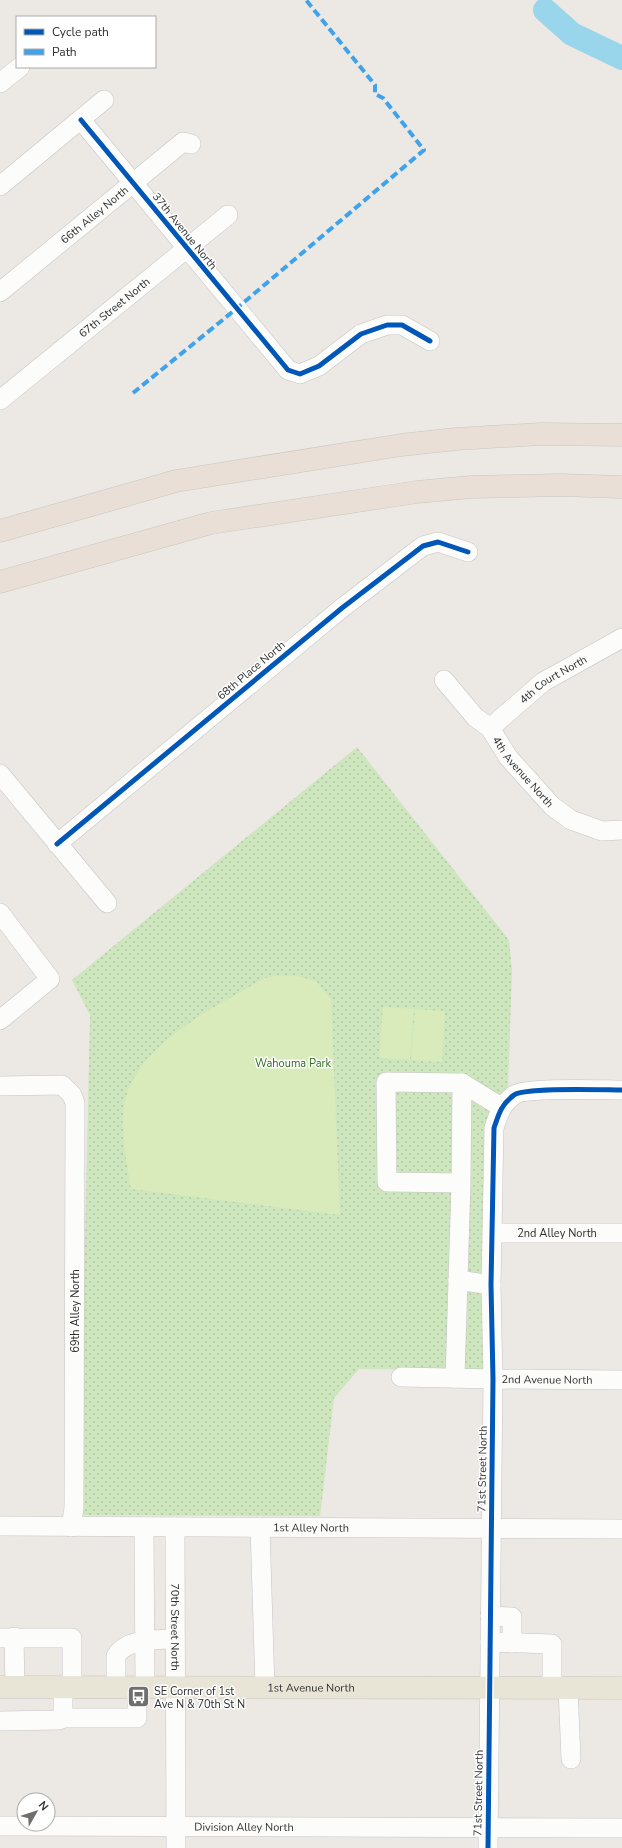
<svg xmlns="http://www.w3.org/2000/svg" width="622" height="1848" font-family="'Nunito Sans',sans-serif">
  <defs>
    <pattern id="park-dots" width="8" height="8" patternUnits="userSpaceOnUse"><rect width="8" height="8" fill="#cee6be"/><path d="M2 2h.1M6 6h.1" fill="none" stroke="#b1c6a4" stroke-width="1.8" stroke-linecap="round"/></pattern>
  </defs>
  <rect width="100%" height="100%" fill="#ece8e4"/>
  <!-- park -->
  <polygon fill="url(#park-dots)" points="357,747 509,940 512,971 508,1087 492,1111 483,1370 359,1369 334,1398 320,1516 79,1515 90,1015 72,980"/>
  <!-- pitch -->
  <g fill="#d9eabb">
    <path d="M296,976L316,981L331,999L340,1215L131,1189C127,1163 119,1126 125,1101C135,1052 200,1014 241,992C250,987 259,980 268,977C276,975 287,976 296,976Z"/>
    <polygon points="383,1007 414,1009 410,1060 379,1058"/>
    <polygon points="415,1009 445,1011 442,1062 411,1060"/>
  </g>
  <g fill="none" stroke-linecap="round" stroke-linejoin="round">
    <!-- river -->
    <polyline stroke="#99d6ec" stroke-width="24" points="545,10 572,34 622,58"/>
    <defs>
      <g id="minor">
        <polyline points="0,83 20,67"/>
        <polyline points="81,120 288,370 300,374 319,366 361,334 387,325 402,325 430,341"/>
        <polyline points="0,186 104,100"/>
        <path id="s1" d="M0,292L183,142L191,144"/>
        <path id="s2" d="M0,400L228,215"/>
        <path id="s3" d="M444,680L475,717L490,728L508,757L552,806L571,820L602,831L622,830"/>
        <path id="s4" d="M490,728L543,682L622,638"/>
        <polyline points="0,774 107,903"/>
        <polyline points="57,844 342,608 423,546 438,542 468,552"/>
        <polyline points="0,913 50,979 0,1020"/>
        <polyline points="462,1083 501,1107"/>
        <polyline points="0,1086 62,1085 72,1095 75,1103 74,1508 71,1527"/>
        <path id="s5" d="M492,1233H622"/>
        <polyline points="458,1280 491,1285"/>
        <path id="s6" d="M401,1377L493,1379L622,1380"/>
        <polyline points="455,1378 461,1183 462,1083 386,1082 387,1182 461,1183"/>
        <path id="s7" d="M0,1526L622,1529"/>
        <polyline points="144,1527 145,1688"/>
        <path id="s8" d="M175,1527L176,1848"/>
        <polyline points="260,1527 265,1688"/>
        <polyline points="490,1616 512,1617 512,1643"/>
        <polyline points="14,1637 15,1688"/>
        <polyline points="0,1638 72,1638 72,1688"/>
        <polyline points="490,1642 552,1644 552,1688"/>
        <path d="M116,1688V1656C127,1638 155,1640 175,1639"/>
        <polyline points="568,1688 571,1759"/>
        <polyline points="63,1718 137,1718 137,1688"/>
        <polyline points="0,1721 59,1720 63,1718 63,1688"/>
        <path id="s9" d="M0,1826L622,1828"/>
        <path d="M488,1848L493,1379L491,1285L494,1128C499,1113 501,1105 514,1095C525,1087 604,1090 622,1090"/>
      </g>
      <g id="major">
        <path id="s10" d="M0,1687L622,1688"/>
      </g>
      <g id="highway">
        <polyline points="0,531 176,481 401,445 456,439 541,434 622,435"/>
        <polyline points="0,582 211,523 417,492 471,487 560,485 622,487"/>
      </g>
    </defs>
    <!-- minor casing -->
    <use href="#minor" stroke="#c5c4c5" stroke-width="20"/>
    <!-- major casing -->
    <use href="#major" stroke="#c6c5c4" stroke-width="23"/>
    <!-- highway casing -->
    <use href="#highway" stroke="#c6c5c4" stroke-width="23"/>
    <!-- minor -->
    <use href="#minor" stroke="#fcfcfb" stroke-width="19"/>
    <!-- major -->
    <use href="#major" stroke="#e8e4d6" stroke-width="22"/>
    <!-- highway -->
    <use href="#highway" stroke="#eadfd6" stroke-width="22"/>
    <!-- quiet -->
    <polyline stroke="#3ea3eb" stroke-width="4" stroke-dasharray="8 4" stroke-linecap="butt" points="133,393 236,309 424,150 383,98 375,94 375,85 306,0"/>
    <defs>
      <g id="cycleway">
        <polyline points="81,120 288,370 300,374 319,366 361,334 387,325 402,325 430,341"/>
        <polyline points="57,844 342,608 423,546 438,542 468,552"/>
        <path d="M488,1848L493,1379L491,1285L494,1128C499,1113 501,1105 514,1095C525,1087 604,1090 622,1090"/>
      </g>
    </defs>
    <!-- cycleway casing -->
    <use href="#cycleway" stroke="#fff" stroke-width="8"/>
    <!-- cycleway -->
    <use href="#cycleway" stroke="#0057b8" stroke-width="5"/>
  </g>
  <!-- icons -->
  <defs>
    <symbol id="bus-square" viewBox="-11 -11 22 22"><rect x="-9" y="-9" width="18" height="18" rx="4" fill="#706f6e" stroke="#fff"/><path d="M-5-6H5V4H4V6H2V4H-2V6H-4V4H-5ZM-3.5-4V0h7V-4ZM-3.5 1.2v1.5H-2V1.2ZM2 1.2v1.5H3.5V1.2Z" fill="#fff"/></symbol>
  </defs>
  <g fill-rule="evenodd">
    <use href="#bus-square" x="126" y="1684" width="25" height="25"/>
  </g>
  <g text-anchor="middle" stroke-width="3" stroke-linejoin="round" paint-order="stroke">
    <!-- street labels -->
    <g font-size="11" fill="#2e2e2e" stroke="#fff">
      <text dy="4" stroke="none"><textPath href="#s1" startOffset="122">66th Alley North</textPath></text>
      <text transform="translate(185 231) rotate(51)" y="4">37th Avenue North</text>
      <text dy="4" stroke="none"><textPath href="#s2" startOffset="147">67th Street North</textPath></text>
      <text transform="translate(251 670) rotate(-40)" y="4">68th Place North</text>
      <text dy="4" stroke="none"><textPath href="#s4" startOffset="80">4th Court North</textPath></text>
      <text dy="4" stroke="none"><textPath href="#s3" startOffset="122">4th Avenue North</textPath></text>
      <text dy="4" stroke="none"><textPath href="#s5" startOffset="65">2nd Alley North</textPath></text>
      <text transform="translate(75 1311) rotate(-90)" y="4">69th Alley North</text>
      <text dy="4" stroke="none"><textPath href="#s6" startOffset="146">2nd Avenue North</textPath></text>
      <text transform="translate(482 1469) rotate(-89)" y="4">71st Street North</text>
      <text dy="4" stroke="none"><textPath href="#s7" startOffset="311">1st Alley North</textPath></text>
      <text dy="4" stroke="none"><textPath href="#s8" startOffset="100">70th Street North</textPath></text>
      <text dy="4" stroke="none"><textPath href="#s10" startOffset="311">1st Avenue North</textPath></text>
      <text transform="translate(478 1793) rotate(-89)" y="4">71st Street North</text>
      <text dy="4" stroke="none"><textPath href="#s9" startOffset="244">Division Alley North</textPath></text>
    </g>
    <!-- park labels -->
    <g font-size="11" fill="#2c6e1b" stroke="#fff">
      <text x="293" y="1067">Wahouma Park</text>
    </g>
    <!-- poi labels -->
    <g font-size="11" fill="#2e2e2e" stroke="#fff" text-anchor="start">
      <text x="154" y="1695">SE Corner of 1st<tspan x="154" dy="13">Ave N &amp; 70th St N</tspan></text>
    </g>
  </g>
  <!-- legend -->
  <rect x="16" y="16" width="140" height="52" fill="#ffffff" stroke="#ababab"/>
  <rect x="24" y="29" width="20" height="6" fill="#0057b8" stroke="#ababab"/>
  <text x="52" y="36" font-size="12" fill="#2e2e2e">Cycle path</text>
  <rect x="24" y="49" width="20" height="6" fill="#3ea3eb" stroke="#ababab"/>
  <text x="52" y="56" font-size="12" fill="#2e2e2e">Path</text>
  <!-- north arrow -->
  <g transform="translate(36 1812) rotate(51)"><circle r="19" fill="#ffffff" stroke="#ababab"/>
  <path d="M0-3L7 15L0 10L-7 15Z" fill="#706f6e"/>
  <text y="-6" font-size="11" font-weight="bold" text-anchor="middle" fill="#2e2e2e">N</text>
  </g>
</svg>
